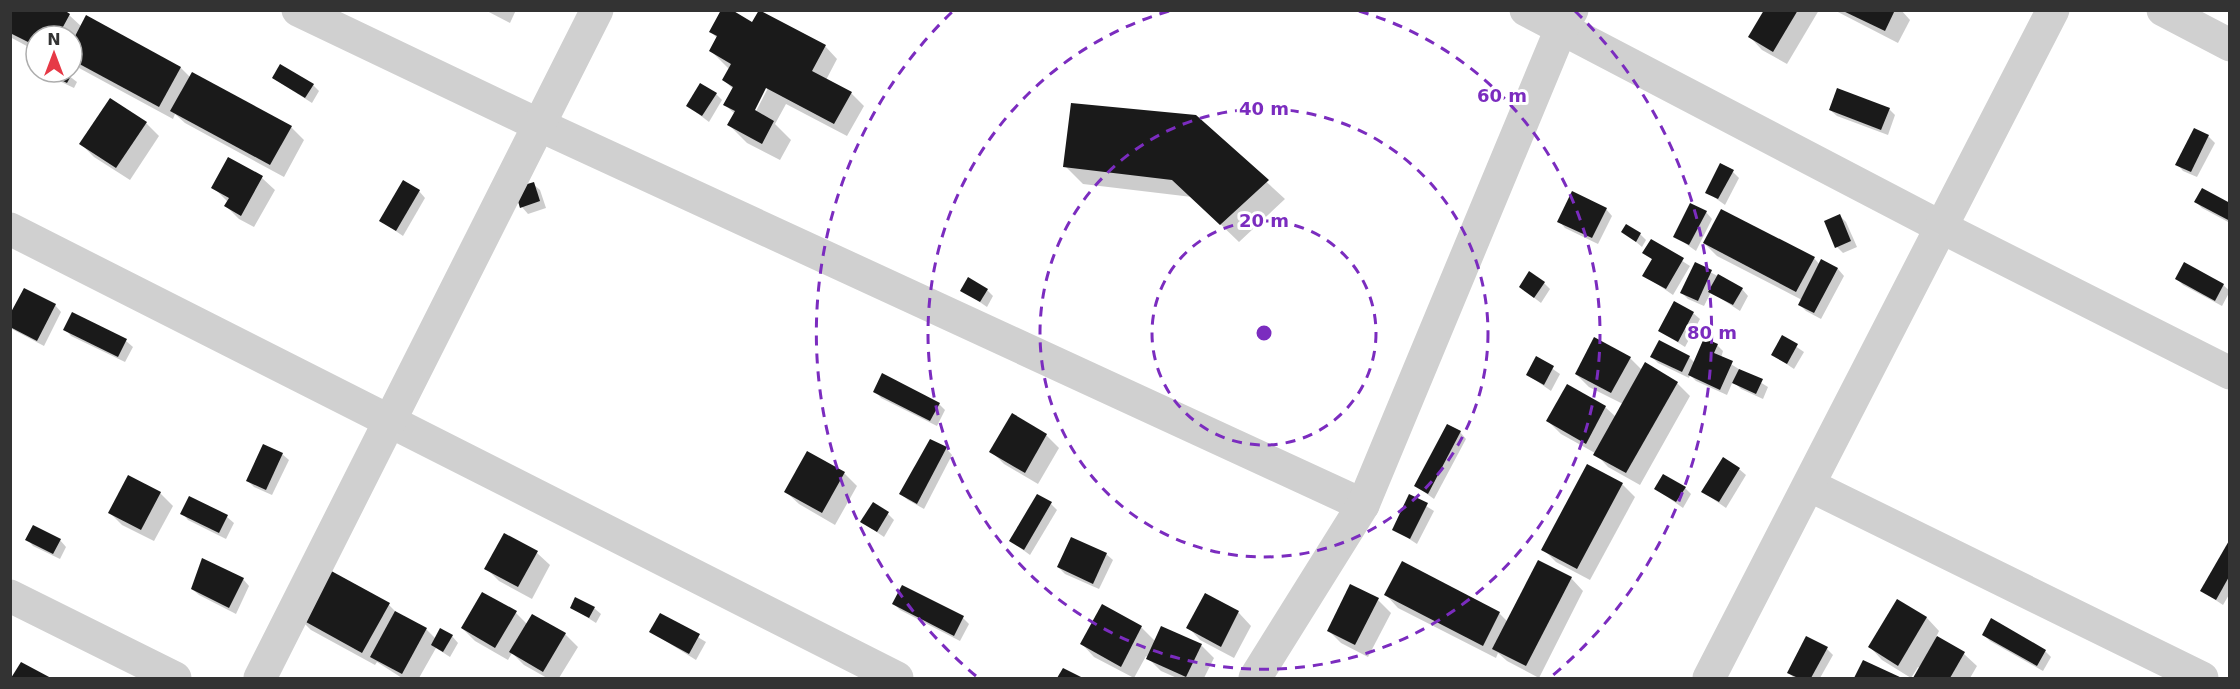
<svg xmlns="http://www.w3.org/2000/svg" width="2240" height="689" font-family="'DejaVu Sans',sans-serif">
  <rect width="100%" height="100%" fill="#fff"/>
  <!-- shadow -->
  <g fill="#0003" fill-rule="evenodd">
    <polygon points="10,10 69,15 82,27 87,17 181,68 191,78 291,127 304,140 284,177 185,123 175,114 173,119 79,68 72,61 72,36 36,36 36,51 10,37"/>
    <polygon points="485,10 516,10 510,23"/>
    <polygon points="1765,10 1819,10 1787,64 1762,50 1750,37"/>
    <polygon points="1834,10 1901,10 1910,20 1898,43"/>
    <path d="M753,24L825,46L837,59L826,80L851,93L864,106L847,136L786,104L775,124L791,140L780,160L747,143L729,125L735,114L724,104L733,89L724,80L730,70L711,51L718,39L711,32ZM766,86L768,88L753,117L750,116Z"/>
    <polygon points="49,72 64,72 77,82 74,88 55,79"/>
    <polygon points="273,78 313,85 319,91 312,103"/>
    <polygon points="716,94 722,100 709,122 688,106"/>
    <polygon points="111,100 146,123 159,136 130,180 94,157 81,144"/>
    <polygon points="1889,109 1895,115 1888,135 1837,116 1830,110"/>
    <polygon points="1195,116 1285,199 1239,242 1192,197 1083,184 1065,166"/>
    <polygon points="2208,136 2215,143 2197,177 2183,171 2177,164"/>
    <polygon points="229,159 262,178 275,190 254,227 239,219 226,206 228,202 213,187"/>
    <polygon points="1733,172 1739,178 1725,205 1707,192"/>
    <polygon points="533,184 540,190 546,208 528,214 522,207"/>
    <polygon points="419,191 425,198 403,236 381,221"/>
    <polygon points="2196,202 2230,204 2230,223 2202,208"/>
    <polygon points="1606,209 1612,216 1598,244 1565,228 1559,221"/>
    <polygon points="1706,212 1712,219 1696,251 1675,236"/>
    <polygon points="1840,216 1846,222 1857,247 1843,253 1837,247"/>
    <polygon points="1623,231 1640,234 1646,240 1642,247"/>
    <polygon points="1651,241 1690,266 1673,295 1644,275 1653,260 1644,253"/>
    <polygon points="1704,243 1814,258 1820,265 1822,261 1838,269 1844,276 1821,319 1806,311 1799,304 1802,300 1717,256"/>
    <polygon points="1695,264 1742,289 1748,296 1740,311 1711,292 1704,306 1688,299 1682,293"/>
    <polygon points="2177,279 2223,285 2230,291 2222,306 2183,285"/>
    <polygon points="1544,283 1550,289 1541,303 1520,287"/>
    <polygon points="962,290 987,290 993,296 987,307"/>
    <polygon points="55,305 61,312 44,346 10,328 10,318"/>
    <polygon points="1693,313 1700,319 1685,347 1660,331"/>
    <polygon points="72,314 126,341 133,347 125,362 71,336 65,329"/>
    <polygon points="1782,337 1804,352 1794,369 1773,355"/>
    <polygon points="1717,345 1723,351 1721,358 1768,387 1763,399 1741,389 1733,381 1727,395 1696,381 1690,375 1689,378 1658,363 1652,357 1689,357 1695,363"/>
    <polygon points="1537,358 1560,374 1551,391 1528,375"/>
    <polygon points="1630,358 1642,370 1677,383 1690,396 1640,485 1608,467 1595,453 1561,434 1548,421 1605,407 1616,417 1623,404 1589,387 1576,374"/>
    <polygon points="875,391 939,404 945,410 937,426 881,398"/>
    <polygon points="1013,415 1046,435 1059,448 1038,484 1004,464 991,451"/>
    <polygon points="1460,432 1466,439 1434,499 1416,486"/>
    <polygon points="946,448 952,455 924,509 908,500 901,494"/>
    <polygon points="282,454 289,460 272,495 254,487 248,481"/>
    <polygon points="1739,469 1746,475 1726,508 1703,492"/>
    <polygon points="844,473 857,486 835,525 799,504 786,492"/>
    <polygon points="1622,484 1635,497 1590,580 1556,562 1543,549"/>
    <polygon points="1685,488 1691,494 1683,508 1656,489"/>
    <polygon points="160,493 173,506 154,541 122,525 110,513"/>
    <polygon points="1410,496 1434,511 1417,544 1394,529"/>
    <polygon points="190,498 227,517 234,523 226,539 188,520 182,513"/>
    <polygon points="1051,504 1057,510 1030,555 1011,541"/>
    <polygon points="888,514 894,520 884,537 862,522"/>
    <polygon points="27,539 60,540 66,547 60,559 33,546"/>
    <polygon points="2230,542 2230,593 2223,605 2202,591"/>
    <polygon points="537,553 550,565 532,599 499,581 486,568"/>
    <polygon points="1106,554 1113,560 1099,589 1065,574 1058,567"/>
    <polygon points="1402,563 1499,613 1508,622 1571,578 1583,591 1539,678 1507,661 1498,653 1496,658 1398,608 1386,595"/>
    <polygon points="243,579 249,586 236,614 199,595 192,589"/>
    <polygon points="1205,595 1239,613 1251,626 1234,658 1200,640 1188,627"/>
    <polygon points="1378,600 1391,613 1368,657 1341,643 1328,630"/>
    <polygon points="1898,601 1927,618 1939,631 1936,637 1964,654 1977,666 1970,678 1915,678 1920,668 1918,667 1911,678 1882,660 1870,647"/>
    <polygon points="894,604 963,618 969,624 960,641 900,610"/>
    <polygon points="389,605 399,615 426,629 436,639 452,636 458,643 450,657 436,648 419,678 402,678 377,662 375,665 311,630 298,617"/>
    <polygon points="1102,606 1142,628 1156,642 1201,645 1214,658 1204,678 1177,678 1161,671 1146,656 1134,678 1094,657 1082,644"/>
    <polygon points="571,607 594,608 601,614 596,623"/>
    <polygon points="516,613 528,625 565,634 578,647 559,678 547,678 524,665 512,653 508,660 475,641 462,628"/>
    <polygon points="661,615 706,642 696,660 651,632"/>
    <polygon points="1984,635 2045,651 2051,657 2043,671 1990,641"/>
    <polygon points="1827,649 1833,655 1820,678 1794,678 1789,673"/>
    <polygon points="1864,662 1898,678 1856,678"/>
  </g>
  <!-- building -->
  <g fill="#1a1a1a">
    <polygon points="10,10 64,10 70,14 58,36 36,36 36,46 10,33"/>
    <polygon points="721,10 732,10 752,22 759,10 826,45 812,71 852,92 834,124 766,88 755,110 774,121 762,144 727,125 735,111 723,105 733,87 722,80 731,64 709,51 717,36 709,32"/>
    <polygon points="1764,10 1798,10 1773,52 1748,37"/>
    <polygon points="1841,10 1895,10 1885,31"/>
    <polygon points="86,15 181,67 159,107 72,60 72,42"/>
    <polygon points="280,64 314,84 305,98 272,78"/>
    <polygon points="45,72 67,72 72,74 67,83"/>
    <polygon points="192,72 292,126 270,165 170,111"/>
    <polygon points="700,83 717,93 702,116 686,106"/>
    <polygon points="1837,88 1890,108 1881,130 1829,110"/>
    <polygon points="110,98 147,122 116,168 79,144"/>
    <polygon points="1071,103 1196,115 1269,180 1220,225 1172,180 1063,167"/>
    <polygon points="2194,128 2209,135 2191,172 2175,165"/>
    <polygon points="228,157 263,176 241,216 224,206 229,198 211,188"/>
    <polygon points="1720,163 1734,170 1718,199 1705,193"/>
    <polygon points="403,180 420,190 396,231 379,221"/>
    <polygon points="534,182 540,201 520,208 514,188"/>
    <polygon points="2202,188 2230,203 2230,221 2194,202"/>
    <polygon points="1572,191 1607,208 1592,238 1557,222"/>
    <polygon points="1690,203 1707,211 1689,245 1673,237"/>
    <polygon points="1721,209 1815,257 1796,292 1703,243"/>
    <polygon points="1840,214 1851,241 1835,248 1824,221"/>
    <polygon points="1626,224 1641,233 1636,242 1621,232"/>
    <polygon points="1651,239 1684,258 1666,289 1642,276 1652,259 1642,253"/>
    <polygon points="1821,259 1838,268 1814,313 1798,305"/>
    <polygon points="1695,262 1712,270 1698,301 1680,293"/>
    <polygon points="2184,262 2224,284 2215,301 2175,279"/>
    <polygon points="1529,271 1545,282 1534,298 1519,287"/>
    <polygon points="1718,274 1743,288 1733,305 1708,292"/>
    <polygon points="968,277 988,289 980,302 960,291"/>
    <polygon points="24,288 56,304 37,341 10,327 10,314"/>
    <polygon points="1674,301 1694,312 1678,342 1658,331"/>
    <polygon points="72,312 127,339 118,357 63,330"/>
    <polygon points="1782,335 1798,344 1787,364 1771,355"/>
    <polygon points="1594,337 1631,357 1611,393 1575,374"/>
    <polygon points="1704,338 1718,344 1714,353 1733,361 1720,390 1688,375"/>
    <polygon points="1659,340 1690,356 1682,372 1650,357"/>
    <polygon points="1536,356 1554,366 1544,385 1526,375"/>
    <polygon points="1645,362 1678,382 1626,473 1593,455"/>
    <polygon points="1739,369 1763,379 1756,394 1732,383"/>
    <polygon points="882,373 940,403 930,421 873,392"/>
    <polygon points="1567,384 1606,406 1586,444 1546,421"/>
    <polygon points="1012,413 1047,434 1025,473 989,452"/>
    <polygon points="1447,424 1461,431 1428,494 1414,486"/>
    <polygon points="930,439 947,447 917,504 899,494"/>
    <polygon points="263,444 283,453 266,490 246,481"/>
    <polygon points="807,451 845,472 822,513 784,492"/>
    <polygon points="1723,457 1740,468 1719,502 1701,492"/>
    <polygon points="1587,464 1623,483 1577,569 1541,550"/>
    <polygon points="1663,474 1686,487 1676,502 1654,489"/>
    <polygon points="128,475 161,492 141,530 108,513"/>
    <polygon points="1037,494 1052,502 1024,550 1009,541"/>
    <polygon points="1409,494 1428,503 1410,539 1392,530"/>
    <polygon points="189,496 228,515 219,533 180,514"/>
    <polygon points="873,502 889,512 877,532 860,522"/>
    <polygon points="33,525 61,539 53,554 25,540"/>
    <polygon points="504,533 538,551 518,587 484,569"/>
    <polygon points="1071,537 1107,553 1093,584 1057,567"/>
    <polygon points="2230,539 2230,575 2216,600 2200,591"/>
    <polygon points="202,558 244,578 229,608 191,589"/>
    <polygon points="1538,560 1572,577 1526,666 1492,649"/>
    <polygon points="1402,561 1500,612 1483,646 1384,595"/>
    <polygon points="324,567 390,603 362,653 297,617"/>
    <polygon points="1350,584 1379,598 1355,645 1327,631"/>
    <polygon points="902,585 964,616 954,636 892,604"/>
    <polygon points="482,592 517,611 495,648 461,628"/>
    <polygon points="1205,593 1239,611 1221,647 1186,628"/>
    <polygon points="575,597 595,607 589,618 570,608"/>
    <polygon points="1897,599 1927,617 1898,666 1868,647"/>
    <polygon points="1102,604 1142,626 1121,667 1080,644"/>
    <polygon points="395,611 427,628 402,674 370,657"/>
    <polygon points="660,613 700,634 689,654 649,632"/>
    <polygon points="532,614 566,633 543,672 509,652"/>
    <polygon points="1991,618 2046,650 2037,666 1982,635"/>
    <polygon points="1161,626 1202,644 1186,677 1146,659"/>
    <polygon points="440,628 453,635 443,652 431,645"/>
    <polygon points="1806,636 1828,647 1811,678 1798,678 1787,673"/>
    <polygon points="1937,636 1965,652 1950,678 1913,678"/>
    <polygon points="1863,660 1902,678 1854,678"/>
    <polygon points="21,662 51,678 11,678"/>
    <polygon points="1063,668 1083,678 1057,678"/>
  </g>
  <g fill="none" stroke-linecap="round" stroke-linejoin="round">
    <!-- minor -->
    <g stroke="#d0d0d0" stroke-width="33">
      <polyline points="298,10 539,125 1363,505"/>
      <polyline points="1526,10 1941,227 2230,373"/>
      <polyline points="2163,10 2230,45"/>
      <polyline points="10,229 897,678"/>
      <polyline points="1809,485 2202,678"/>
      <polyline points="10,596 175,678"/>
      <polyline points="260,678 597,10"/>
      <polyline points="1255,678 1363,505 1561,29 1572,10"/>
      <polyline points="1709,678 2053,10"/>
    </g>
  </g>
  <!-- distance rings -->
  <g fill="none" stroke="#7b2cbf" stroke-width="3" stroke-dasharray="10 8">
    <circle cx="1264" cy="333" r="112"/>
    <circle cx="1264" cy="333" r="224"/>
    <path d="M1359 11A336 336 0 1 1 1169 11"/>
    <path d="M976 676A448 448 0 0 1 953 11M1575 11A448 448 0 0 1 1552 676"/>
  </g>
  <circle cx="1264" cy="333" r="9" fill="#7b2cbf" stroke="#fff" stroke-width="3"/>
  <g font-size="18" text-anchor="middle" font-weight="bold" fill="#7b2cbf" stroke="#fff" stroke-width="6" stroke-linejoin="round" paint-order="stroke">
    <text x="1502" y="102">60 m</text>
    <text x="1264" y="115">40 m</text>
    <text x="1264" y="227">20 m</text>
    <text x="1712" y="339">80 m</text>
  </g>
  <!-- border -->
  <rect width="2240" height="689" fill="none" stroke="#333333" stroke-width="24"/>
  <!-- north arrow -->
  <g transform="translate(54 54)"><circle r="28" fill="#ffffff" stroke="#adadad" stroke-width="1.5"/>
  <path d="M0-4.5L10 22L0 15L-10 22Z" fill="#e63946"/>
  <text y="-9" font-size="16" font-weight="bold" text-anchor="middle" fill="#333333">N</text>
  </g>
</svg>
